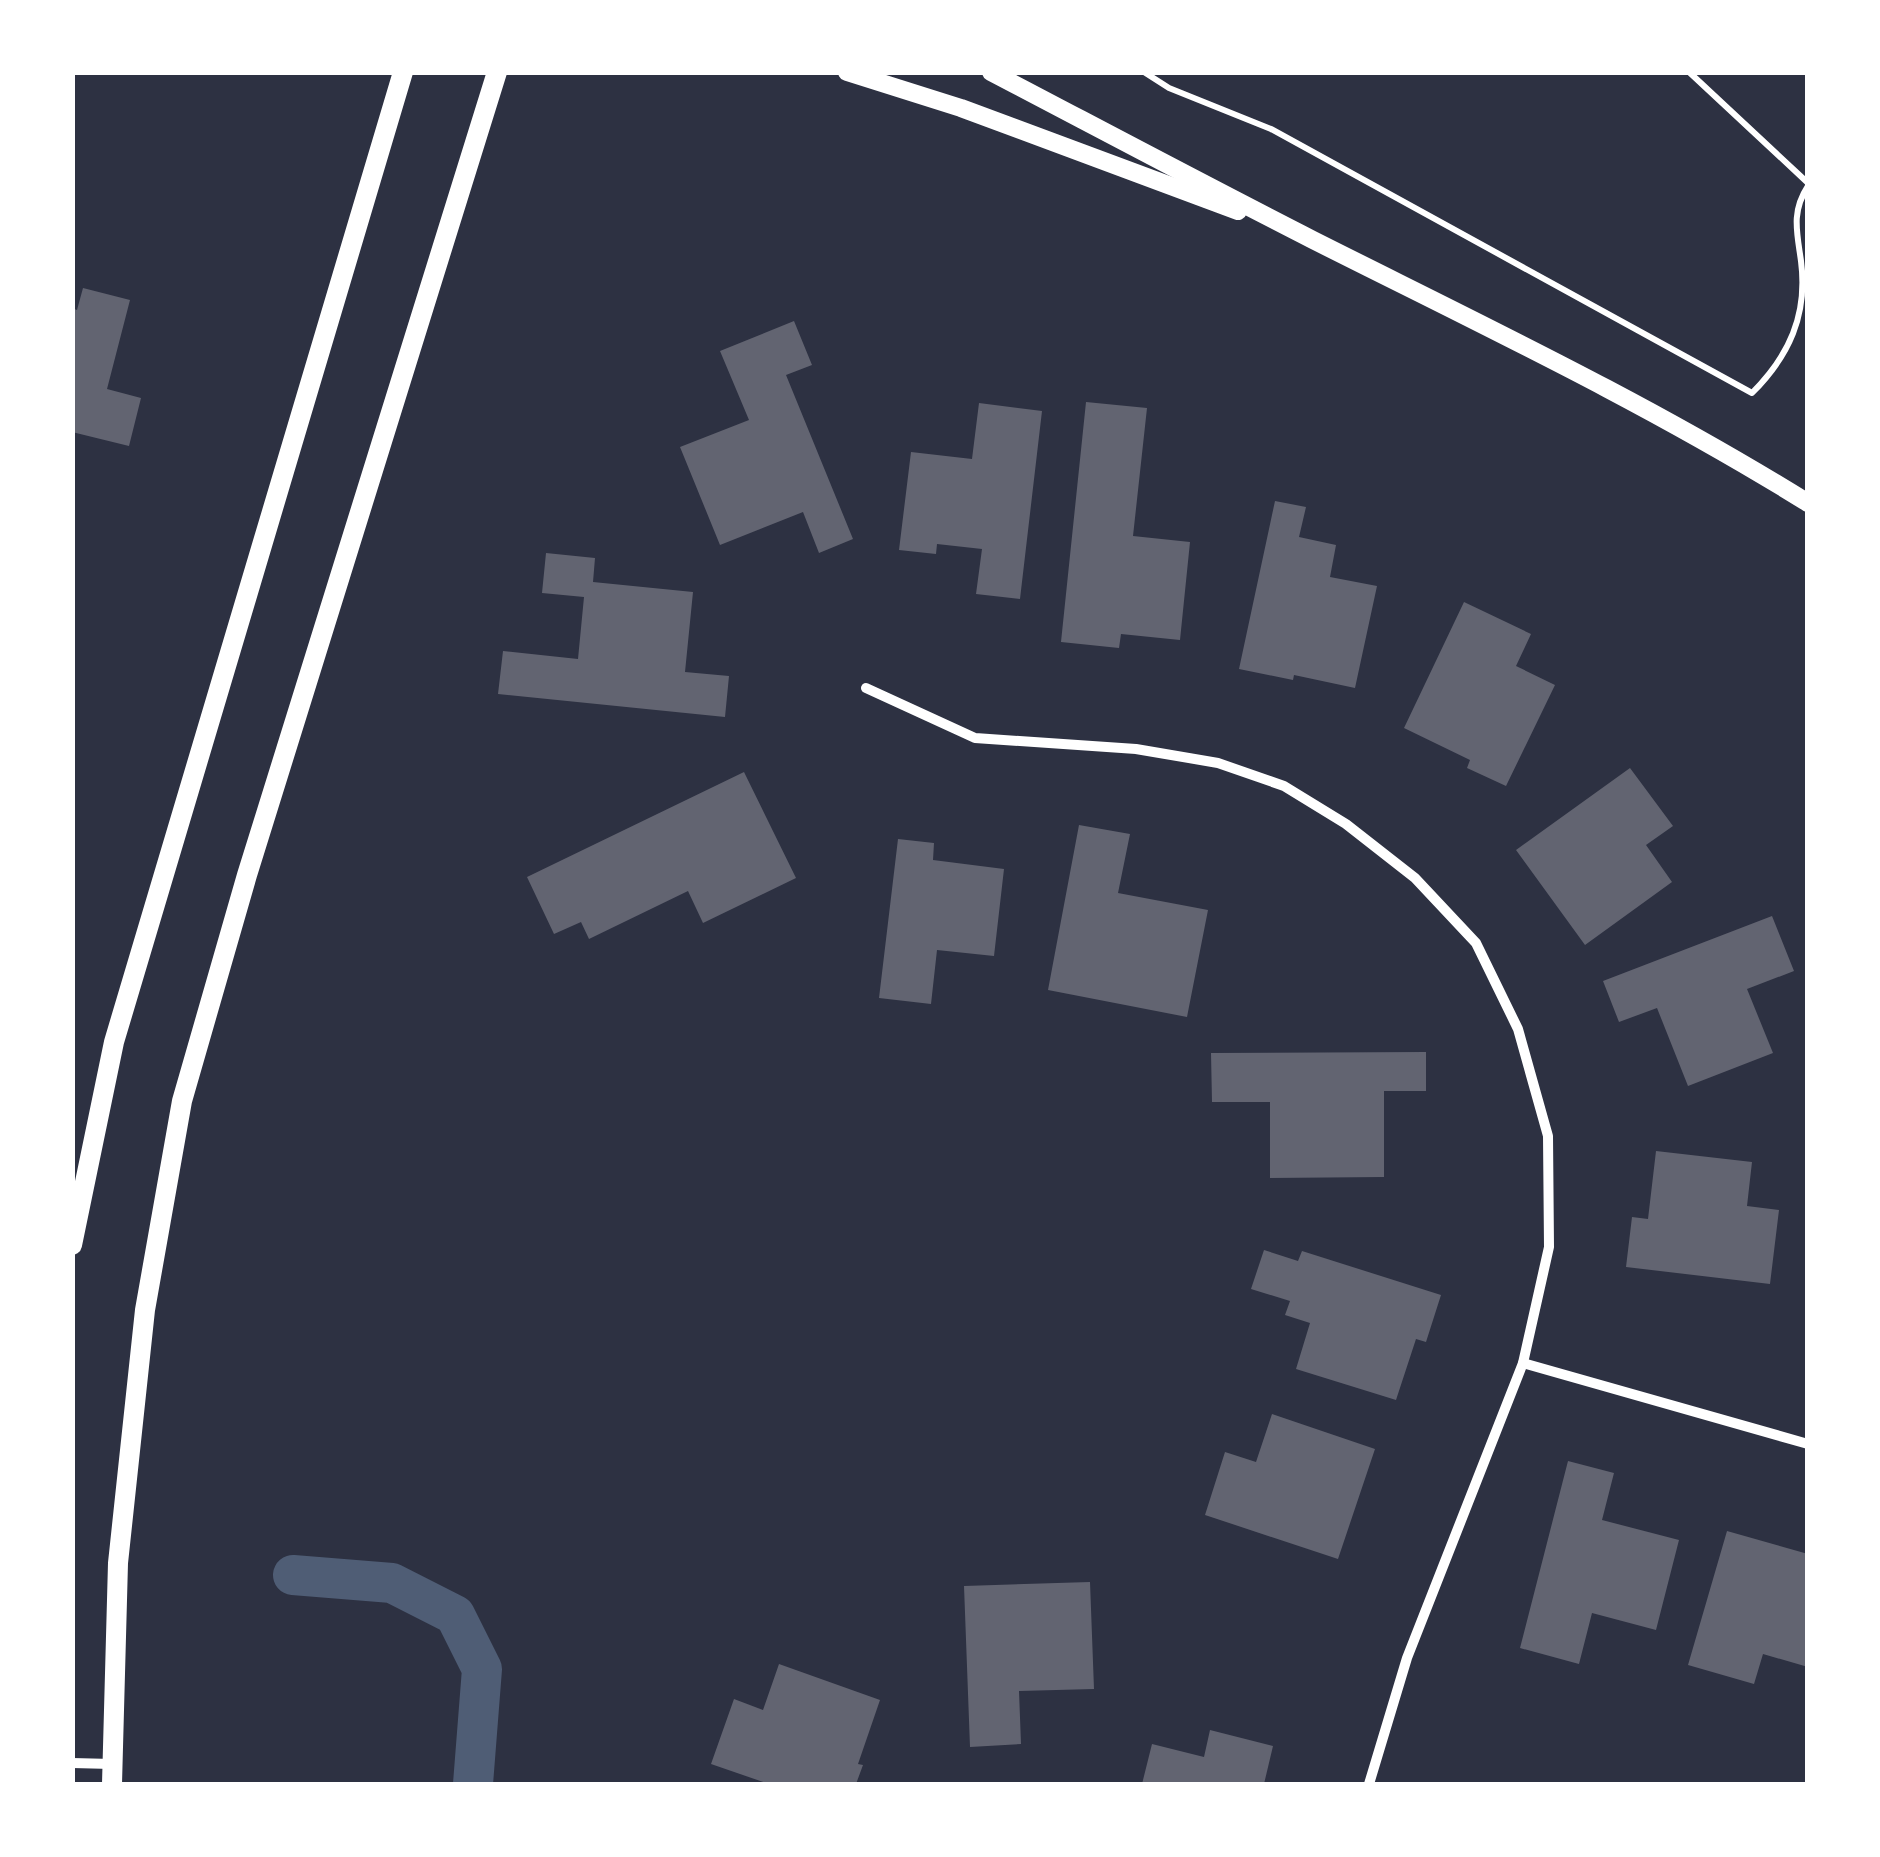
<svg xmlns="http://www.w3.org/2000/svg" width="1880" height="1857" font-family="'Alegreya Sans',sans-serif">
  <rect width="100%" height="100%" fill="#2d3142"/>
  <g fill="none" stroke-linecap="round" stroke-linejoin="round">
    <!-- canal -->
    <polyline stroke="#4f5d75" stroke-width="40" points="293,1575 392,1583 455,1615 482,1669 473,1784"/>
  </g>
  <!-- building -->
  <g fill="#626471">
    <polygon points="83,288 130,300 107,389 141,398 129,446 72,432 72,308 77,310"/>
    <polygon points="794,321 812,365 786,375 853,539 819,553 803,512 720,545 680,447 749,420 720,351"/>
    <polygon points="1086,402 1147,408 1133,536 1190,542 1180,640 1121,634 1119,648 1061,642"/>
    <polygon points="979,403 1042,411 1020,599 976,594 982,549 937,544 936,554 899,550 911,452 972,459"/>
    <polygon points="1275,501 1306,507 1299,537 1336,545 1330,577 1377,586 1355,688 1294,675 1293,680 1239,669"/>
    <polygon points="546,553 595,558 593,582 693,592 685,672 729,676 725,717 498,694 503,651 578,659 584,597 542,593"/>
    <polygon points="1464,602 1531,634 1516,666 1555,685 1506,786 1467,768 1470,760 1404,728"/>
    <polygon points="1630,768 1673,826 1646,845 1672,882 1585,945 1516,850"/>
    <polygon points="744,772 796,878 703,923 688,891 589,939 581,922 554,934 527,877"/>
    <polygon points="1079,825 1130,834 1118,893 1208,910 1187,1017 1048,990"/>
    <polygon points="898,839 934,843 933,860 1004,869 994,956 937,950 931,1004 879,998"/>
    <polygon points="1772,916 1794,971 1747,989 1773,1053 1688,1086 1657,1008 1619,1022 1603,981"/>
    <polygon points="1426,1052 1426,1091 1384,1091 1384,1177 1270,1178 1270,1102 1212,1102 1211,1053"/>
    <polygon points="1656,1151 1752,1162 1747,1206 1779,1210 1770,1284 1626,1267 1632,1217 1648,1219"/>
    <polygon points="1264,1250 1298,1261 1302,1251 1441,1295 1426,1342 1416,1339 1396,1400 1296,1369 1310,1323 1285,1315 1290,1301 1251,1289"/>
    <polygon points="1272,1414 1375,1449 1338,1559 1205,1515 1225,1452 1256,1462"/>
    <polygon points="1568,1461 1614,1473 1602,1520 1679,1540 1656,1630 1592,1613 1579,1664 1520,1648"/>
    <polygon points="1727,1531 1808,1554 1808,1667 1763,1654 1754,1684 1688,1665"/>
    <polygon points="1090,1582 1094,1689 1019,1691 1021,1744 970,1747 964,1586"/>
    <polygon points="779,1664 880,1700 858,1764 863,1765 856,1784 769,1784 711,1764 734,1699 763,1710"/>
    <polygon points="1210,1730 1273,1746 1264,1784 1142,1784 1152,1744 1204,1757"/>
  </g>
  <g fill="none" stroke-linecap="round" stroke-linejoin="round">
    <!-- path -->
    <g stroke="#fff" stroke-width="6">
      <path d="M1144,72L1169,88L1271,129L1752,393C1789,356 1808,315 1801,261C1797,232 1791,212 1808,186"/>
      <polyline points="1689,72 1808,183"/>
    </g>
    <!-- minor -->
    <g stroke="#fff" stroke-width="10">
      <polyline points="866,688 975,738 1136,749 1218,763 1284,786 1346,824 1415,878 1476,943 1518,1029 1548,1136 1549,1247 1523,1363 1407,1658 1369,1784"/>
      <polyline points="1523,1363 1808,1444"/>
      <polyline points="72,1763 112,1764"/>
    </g>
    <!-- tertiary -->
    <g stroke="#fff" stroke-width="18">
      <polyline points="847,72 961,108 1238,211"/>
      <path d="M991,72C1098,128 1205,185 1313,240C1480,324 1649,404 1808,503"/>
    </g>
    <!-- secondary -->
    <g stroke="#fff" stroke-width="20">
      <polyline points="72,1245 114,1042 403,72"/>
      <polyline points="112,1784 118,1563 145,1310 182,1101 247,875 497,72"/>
    </g>
  </g>
  <!-- border -->
  <rect width="1880" height="1857" fill="none" stroke="#ffffff" stroke-width="150"/>
</svg>
